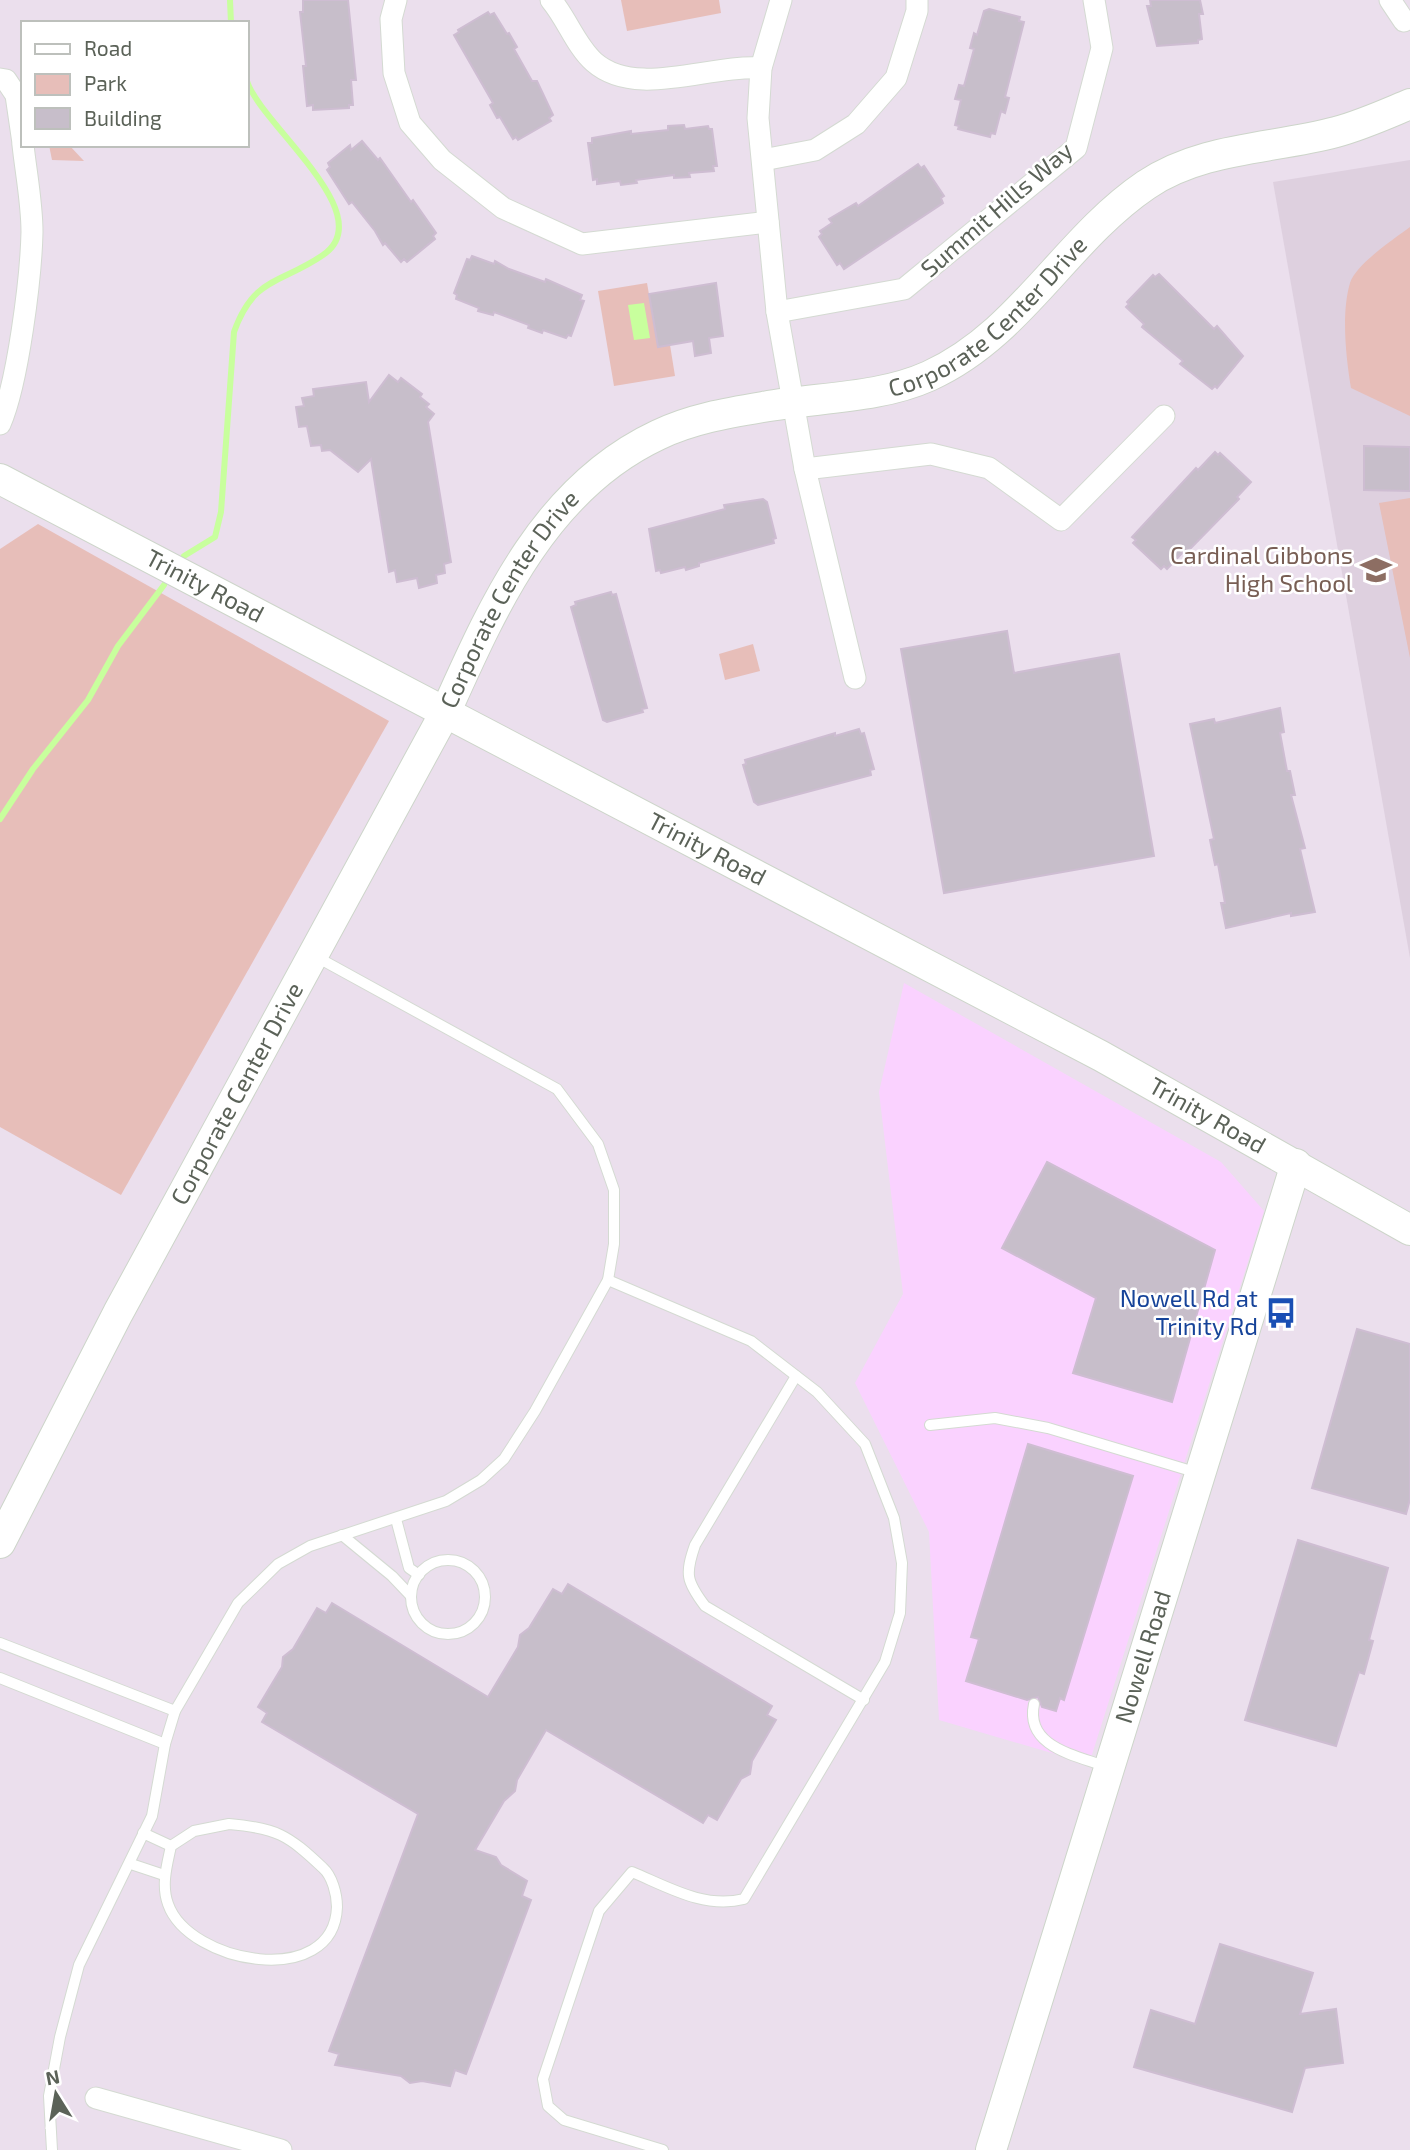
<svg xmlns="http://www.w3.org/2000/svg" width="1410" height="2150" font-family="'Exo 2',sans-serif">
  <rect width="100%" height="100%" fill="#ebdfed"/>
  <!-- commercial -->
  <polygon fill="#fad2ff" points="904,983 1221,1162 1264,1211 1089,1764 939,1720 929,1532 855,1383 903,1294 879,1092"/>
  <!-- education -->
  <polygon fill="#ded0df" points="1410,160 1410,958 1273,182"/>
  <!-- green -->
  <g fill="#e7beb9">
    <polygon points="621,0 719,0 721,13 627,31"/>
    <polygon points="49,145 69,145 84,161 52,160"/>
    <path d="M1410,227V416L1351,388C1346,357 1341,314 1350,283C1356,264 1394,239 1410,227Z"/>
    <polygon points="647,283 658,346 670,345 675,376 614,386 598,291"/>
    <polygon points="1410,498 1410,658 1379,503"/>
    <polygon points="38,524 389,721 121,1195 0,1127 0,549"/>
    <polygon points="753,644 760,671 725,680 719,654"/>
  </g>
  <!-- water -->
  <polygon fill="#c8ff9d" points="644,303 650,338 634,340 628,305"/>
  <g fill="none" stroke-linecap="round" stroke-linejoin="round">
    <!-- stream -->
    <g stroke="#c8ff9d" stroke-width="6">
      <polyline points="230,0 231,23"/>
      <path d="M184,556L215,537L221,512L234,332C254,276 281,284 323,255C382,215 260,124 247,81"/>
      <polyline points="0,819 33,769 88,700 118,646 164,585"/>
    </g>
  </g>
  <!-- building -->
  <g fill="#c7beca" stroke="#cebdd2" stroke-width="2">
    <polygon points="303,0 348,0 356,80 351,80 353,105 349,105 349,108 313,110 313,105 307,106 303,66 306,66 300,12 303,12"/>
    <polygon points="1150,0 1200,0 1203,14 1199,14 1202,39 1198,40 1198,43 1157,46 1147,6 1151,6"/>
    <polygon points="989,9 1020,17 1019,21 1024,22 1005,97 1009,98 1005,113 1001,111 995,134 991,133 990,137 958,129 959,126 955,125 961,100 955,99 959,85 964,86 974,49 970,48 974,33 977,35 984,11"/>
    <polygon points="488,12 490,15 494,13 507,34 509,33 517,47 514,49 532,81 537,81 553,115 549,118 551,121 518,140 516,137 513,139 500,117 497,118 490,105 493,103 454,35 459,32 458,30"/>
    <polygon points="684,125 685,129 708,126 709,129 712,129 717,166 713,166 714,171 689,173 690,177 674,178 674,175 636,180 637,183 621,185 620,181 597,184 597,179 593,180 588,143 592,143 592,138 631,131 631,134 668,130 668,126"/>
    <polygon points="362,141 378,160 380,158 411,202 413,200 436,233 433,236 435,239 407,262 404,259 401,262 385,243 383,245 375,231 352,202 349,204 327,170 330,167 328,163 350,145 351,150"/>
    <polygon points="918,164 921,168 924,166 944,196 941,198 943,203 844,269 840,263 837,265 819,237 822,234 820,231 832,223 829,219 856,203 858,206"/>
    <polygon points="472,256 494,264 495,261 509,269 545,282 546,279 582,295 580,300 584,301 571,336 568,335 566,338 543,330 542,333 528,328 529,325 494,312 493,315 478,311 479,308 456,299 457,295 454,293 467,259 470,260"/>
    <polygon points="1159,274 1214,329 1217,326 1243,356 1217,388 1215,386 1212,389 1180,364 1183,361 1142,327 1144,324 1126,307 1129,304 1127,302 1153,275 1155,277"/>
    <polygon points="716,283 723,336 709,338 711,353 695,356 693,341 658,347 649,294"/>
    <polygon points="389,375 398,382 401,378 422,394 420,397 429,404 426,407 434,414 428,422 451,562 444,564 445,573 436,575 437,583 419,588 417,578 397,582 395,570 389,572 371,459 358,472 330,450 322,451 321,445 311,446 307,426 299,427 296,407 304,406 302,398 314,396 313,389 366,382 369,402"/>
    <polygon points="1364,446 1410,447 1410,491 1364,490"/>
    <polygon points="1215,452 1218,455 1220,453 1251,482 1237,497 1239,499 1186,553 1184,551 1167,569 1164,566 1161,569 1133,543 1136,540 1132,537 1196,468 1198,470"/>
    <polygon points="763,499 767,502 776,538 773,539 774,543 699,563 699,566 686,570 685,567 661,573 660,570 656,571 649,529 725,509 724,505"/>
    <polygon points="611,592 612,595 616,594 647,708 642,709 643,712 607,722 603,720 571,607 576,605 575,602"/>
    <polygon points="1007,631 1014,673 1119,654 1154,856 944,893 901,649"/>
    <polygon points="1280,708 1284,732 1280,733 1287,771 1290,771 1295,795 1291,795 1305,848 1300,849 1315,912 1291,916 1291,913 1226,928 1221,903 1225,903 1218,864 1215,865 1210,840 1214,839 1190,724 1214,719 1215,723"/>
    <polygon points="859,729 861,734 864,733 874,769 870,770 871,775 758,805 754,802 743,765 746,764 745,760 835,733 835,736"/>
    <polygon points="1047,1162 1215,1250 1172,1402 1073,1373 1096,1298 1002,1248"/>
    <polygon points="1357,1329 1410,1344 1410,1499 1406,1514 1312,1488"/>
    <polygon points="1028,1444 1133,1476 1064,1700 1060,1698 1056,1711 1042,1707 1038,1697 1027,1700 966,1681 979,1639 971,1637"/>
    <polygon points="1298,1540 1388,1568 1369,1640 1373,1641 1364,1674 1359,1672 1336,1746 1245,1720"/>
    <polygon points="568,1584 772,1706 767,1715 776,1720 752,1761 750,1774 741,1779 717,1820 708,1815 703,1823 546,1730 517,1780 515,1791 504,1801 475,1850 496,1857 501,1865 527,1881 522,1896 531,1900 466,2074 455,2070 450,2086 422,2081 410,2083 401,2076 335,2065 339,2054 329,2051 418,1814 262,1722 267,1713 258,1707 282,1667 283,1657 293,1649 317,1608 326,1613 332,1603 488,1697 518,1647 520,1635 529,1628 553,1589 562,1594"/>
    <polygon points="1220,1944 1313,1973 1300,2014 1336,2009 1343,2063 1305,2068 1292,2112 1134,2067 1151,2010 1195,2024"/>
  </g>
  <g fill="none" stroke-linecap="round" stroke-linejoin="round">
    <defs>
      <g id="lane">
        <path d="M608,1280L751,1341L817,1392L865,1444L894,1518L902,1563L900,1613L885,1662L744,1899C704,1909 668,1887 632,1872L599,1911L543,2079L548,2106L564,2120L663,2150"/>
        <path d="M796,1376L695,1545C685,1574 686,1581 705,1606L864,1700"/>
        <polyline points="930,1425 995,1418 1048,1428 1198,1473"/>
        <polyline points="396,1519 409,1568 419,1575"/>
        <polyline points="342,1535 392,1576 411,1596"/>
        <circle cx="448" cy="1597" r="37"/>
        <polyline points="0,1643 175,1711"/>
        <polyline points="0,1678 165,1744"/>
        <path d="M1034,1704C1025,1747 1075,1755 1107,1767"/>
        <path d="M229,1824C277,1828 288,1835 323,1868C332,1876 337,1894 337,1907C334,1990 189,1964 168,1904C161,1885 167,1865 171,1846L194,1831Z"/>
        <polyline points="143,1833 171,1846"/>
        <polyline points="131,1864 164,1875"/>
        <polyline points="52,2150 49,2096 60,2037 79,1965 152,1816 165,1744 175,1711 238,1603 278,1564 310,1546 446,1501 481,1480 504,1459 535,1411 608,1280 614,1244 614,1190 598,1144 557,1089 313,955"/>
      </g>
      <g id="street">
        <polyline points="396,0 391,19 394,73 410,123 442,160 503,208 582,244 768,222"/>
        <path d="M551,0C567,19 576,46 594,62C636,99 710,64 761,68"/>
        <polyline points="781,0 761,68 758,118 777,312 805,469 855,678"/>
        <polyline points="1390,0 1404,21"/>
        <polyline points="0,79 6,80 16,95 23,143"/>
        <polyline points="763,160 815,150 856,124 896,78 917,11 917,0"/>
        <polyline points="777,312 904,289 1076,148 1102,48 1094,0"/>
        <path d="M0,424C18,383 31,277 32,232C32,203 26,173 23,145"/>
        <polyline points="805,469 931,454 989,468 1061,520 1164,416"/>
        <polyline points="96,2098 281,2150"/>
      </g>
      <g id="secondary">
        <path id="s1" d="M0,479L1101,1056L1410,1230"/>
        <path id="s2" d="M0,1543L118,1313L446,711C494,604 545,488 658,435C691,419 727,413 763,407C817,397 878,399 929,376C1020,335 1065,240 1146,185C1202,147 1273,149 1336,132C1362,125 1386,114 1410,104"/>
        <path id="s3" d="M991,2150L1296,1164"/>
      </g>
    </defs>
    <!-- lane casing -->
    <use href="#lane" stroke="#d4dad2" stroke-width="12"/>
    <!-- street casing -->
    <use href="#street" stroke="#d4dad2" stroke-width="23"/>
    <!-- secondary casing -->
    <use href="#secondary" stroke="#cdd5ca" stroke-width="32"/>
    <!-- lane -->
    <use href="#lane" stroke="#fff" stroke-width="10"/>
    <!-- street -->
    <use href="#street" stroke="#fff" stroke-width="21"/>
    <!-- secondary -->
    <use href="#secondary" stroke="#fff" stroke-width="30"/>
  </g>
  <!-- icons -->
  <defs>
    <symbol id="school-bare" viewBox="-9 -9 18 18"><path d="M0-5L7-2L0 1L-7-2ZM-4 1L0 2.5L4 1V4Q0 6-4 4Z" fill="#8d6e63" stroke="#fff" stroke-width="2.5" paint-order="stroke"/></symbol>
    <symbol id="bus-bare" viewBox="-9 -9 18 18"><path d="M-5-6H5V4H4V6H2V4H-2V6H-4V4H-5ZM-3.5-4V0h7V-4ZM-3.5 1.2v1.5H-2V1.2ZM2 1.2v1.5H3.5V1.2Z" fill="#1a4fb4" stroke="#fff" stroke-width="2.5" paint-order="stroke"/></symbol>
  </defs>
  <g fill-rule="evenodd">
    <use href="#school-bare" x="1354" y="548" width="44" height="44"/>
    <use href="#bus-bare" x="1259" y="1291" width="44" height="44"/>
  </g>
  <g text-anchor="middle" stroke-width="5" stroke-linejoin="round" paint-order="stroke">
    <!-- street labels -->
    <g font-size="24" fill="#5b6258" stroke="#fff">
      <text transform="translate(997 210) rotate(-41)" y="8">Summit Hills Way</text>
      <text dy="8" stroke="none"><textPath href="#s2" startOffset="1661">Corporate Center Drive</textPath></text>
      <text dy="8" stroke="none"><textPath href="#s1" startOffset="231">Trinity Road</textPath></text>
      <text dy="8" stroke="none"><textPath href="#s2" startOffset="1073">Corporate Center Drive</textPath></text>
      <text dy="8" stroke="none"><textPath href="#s1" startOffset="798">Trinity Road</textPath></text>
      <text dy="8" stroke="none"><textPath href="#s2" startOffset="508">Corporate Center Drive</textPath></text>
      <text dy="8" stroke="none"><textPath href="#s1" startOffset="1365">Trinity Road</textPath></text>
      <text dy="8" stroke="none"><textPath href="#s3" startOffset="516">Nowell Road</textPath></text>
    </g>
    <!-- education labels -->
    <g font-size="24" fill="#785e54" stroke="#fff" text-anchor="end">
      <text x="1353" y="564">Cardinal Gibbons<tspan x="1353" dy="28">High School</tspan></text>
    </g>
    <!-- transit labels -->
    <g font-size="24" fill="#164399" stroke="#fff" text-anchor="end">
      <text x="1258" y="1307">Nowell Rd at<tspan x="1258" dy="28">Trinity Rd</tspan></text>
    </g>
  </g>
  <!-- legend -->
  <rect x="21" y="21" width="228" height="126" fill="#ffffff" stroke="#bdc0bc" stroke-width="2"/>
  <rect x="35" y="44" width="35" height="10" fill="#ffffff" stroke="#bdc0bc" stroke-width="2"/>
  <text x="84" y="56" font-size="21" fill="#5b6258">Road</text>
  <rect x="35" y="74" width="35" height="21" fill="#e7beb9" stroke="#bdc0bc" stroke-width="2"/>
  <text x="84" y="91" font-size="21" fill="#5b6258">Park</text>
  <rect x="35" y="108" width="35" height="21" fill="#c7beca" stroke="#bdc0bc" stroke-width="2"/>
  <text x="84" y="126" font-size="21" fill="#5b6258">Building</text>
  <!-- north arrow -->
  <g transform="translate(56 2094) rotate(349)" stroke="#ffffff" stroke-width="5" paint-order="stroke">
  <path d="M0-5L12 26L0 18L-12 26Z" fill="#5b6258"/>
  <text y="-10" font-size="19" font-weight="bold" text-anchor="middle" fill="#5b6258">N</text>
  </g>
</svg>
